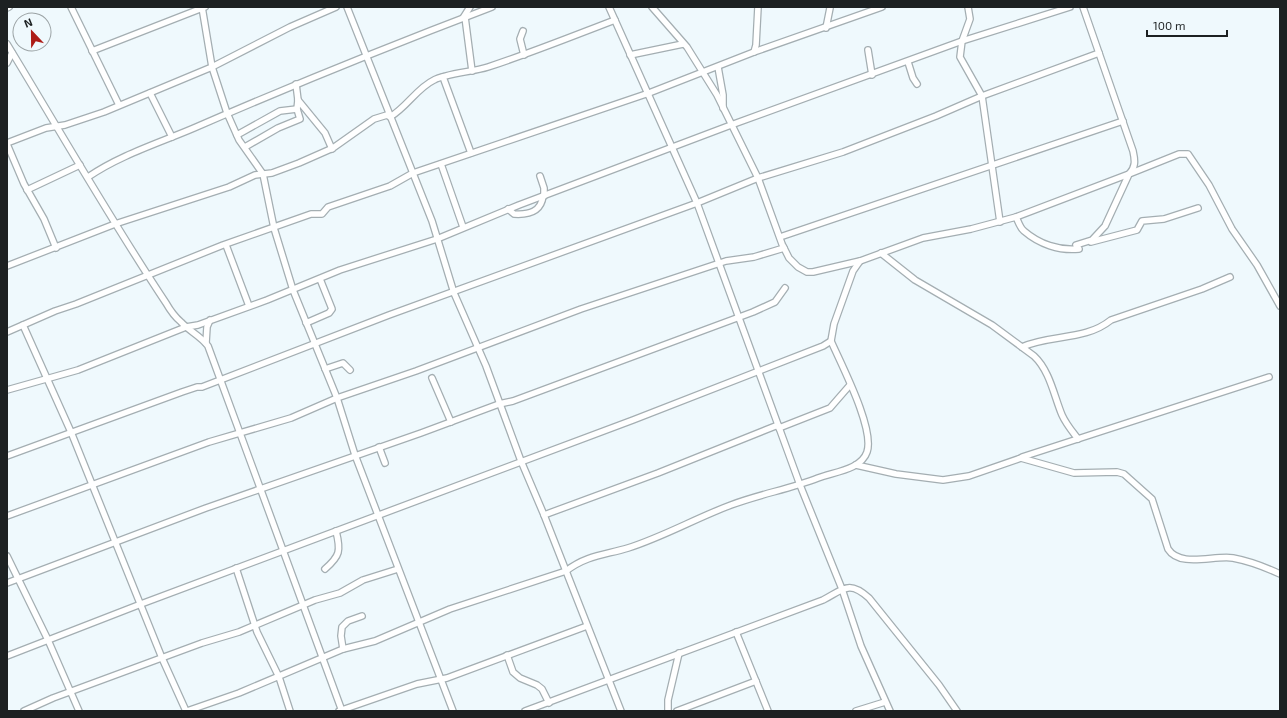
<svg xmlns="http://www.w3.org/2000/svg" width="1287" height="718" font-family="'Exo 2',sans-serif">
  <rect width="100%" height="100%" fill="#eff9fd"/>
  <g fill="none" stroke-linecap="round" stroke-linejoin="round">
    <defs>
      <g id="minor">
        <polyline points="71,7 119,105"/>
        <polyline points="202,7 212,67 227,113 239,140 263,174 274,228 293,290 337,398 355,455 453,711"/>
        <polyline points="347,7 432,221 454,293 486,366 521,461 544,515 621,711"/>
        <polyline points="609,7 697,203 800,485 842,589 861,646 890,711"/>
        <polyline points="652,7 687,47 717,95 758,178 782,244 789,258 798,267 807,272 813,272 860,261"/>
        <polyline points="968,7 970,19 962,41 960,57 982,96 1000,222"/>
        <polyline points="7,8 9,7"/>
        <polyline points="465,17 472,71"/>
        <polyline points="463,18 470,7"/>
        <polyline points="826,28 830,8"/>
        <polyline points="523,31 520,39 524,55"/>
        <path d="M7,44C60,131 110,219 166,303C170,310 175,317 181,322C189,331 201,336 208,346L342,711"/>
        <polyline points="868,50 872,75"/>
        <polyline points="92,51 205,7"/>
        <polyline points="754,52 756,45 758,7"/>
        <polyline points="630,55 683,44"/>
        <polyline points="908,62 913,78 917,84"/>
        <polyline points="7,63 12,53"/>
        <polyline points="718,67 723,95 723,108"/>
        <polyline points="443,77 471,153"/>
        <polyline points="150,93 172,137"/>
        <polyline points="298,100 325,133 332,149"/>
        <polyline points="237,135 280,111 297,109"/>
        <polyline points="7,143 46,128 65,125 104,112 212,67 290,27 336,7"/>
        <polyline points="7,144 24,184 44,219 56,248"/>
        <polyline points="245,147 278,128 300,119 297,109 298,100 296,84"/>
        <polyline points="441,164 463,227"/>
        <polyline points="540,176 544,188 544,196"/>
        <path d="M88,177C120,155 159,143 194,128C293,85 392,45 492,7"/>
        <polyline points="27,190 80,165"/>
        <path d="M508,209L514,214C529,215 541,212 543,196"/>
        <path d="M1016,217C1018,221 1020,228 1024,231C1039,244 1059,251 1079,249L1076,245L1092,240L1105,226L1129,174L1179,154H1188L1209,185L1232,229L1257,265L1280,306"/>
        <polyline points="780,237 1123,121"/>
        <polyline points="1091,242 1137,230 1142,221 1164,219 1198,208"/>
        <polyline points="226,245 249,306"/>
        <path d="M881,253L915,280L992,325L1034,356C1050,371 1054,396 1062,415C1066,424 1072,431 1078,439"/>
        <path d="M7,266L115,224L229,187L255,175L272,173L299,163L333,148L374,119L387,115L390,117C407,107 417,88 434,80C447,73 473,72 488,67C531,53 573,36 615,20"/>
        <polyline points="306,323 329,313 332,309 320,279"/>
        <polyline points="23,325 71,432 162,658 186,711"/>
        <polyline points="7,332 55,311 76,304 223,245 311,214 322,214 328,207 390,186 413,173 649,93 754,52 882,7"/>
        <polyline points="206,343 207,327 210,320"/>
        <path d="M1022,347C1051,334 1085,341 1111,320L1202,289L1230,277"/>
        <polyline points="325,369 343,363 350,370"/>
        <polyline points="432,378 451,422"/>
        <polyline points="7,390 78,370 186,327 198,325 267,300 340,270 437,239 519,205 731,125 962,41 1070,7"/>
        <polyline points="779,428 830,408 850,385"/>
        <polyline points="379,447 385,463"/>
        <polyline points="7,456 182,392 197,387 202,387 389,315 697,203 758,178 843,152 936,116 982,96 1099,53"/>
        <polyline points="1022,457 1269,377"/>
        <path d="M856,465L896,474L943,480L969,476L1021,458L1074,473L1117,472L1124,474L1152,499L1168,549C1180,568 1214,555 1233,558C1249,561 1265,567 1280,574"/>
        <polyline points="544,515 658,473 778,425"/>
        <polyline points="7,516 209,442 291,418 337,398 416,371 581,309 726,261 754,257 784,248"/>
        <polyline points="7,556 48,640 79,711"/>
        <polyline points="236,568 257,632 279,677 290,711"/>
        <path d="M325,569C340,556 341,551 336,531"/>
        <polyline points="7,583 206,508 421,433 499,404 513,401 753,312 775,302 785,288"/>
        <polyline points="736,632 768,711"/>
        <polyline points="343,649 341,636 342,627 348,621 362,616"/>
        <polyline points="507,655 513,672 520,678 537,685 542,689 549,703"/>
        <path d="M7,656L141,604L633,420L823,346L831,341L834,324L853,271L860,261L923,238L971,229L1016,217L1129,174C1136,167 1135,160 1133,151L1083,7"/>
        <polyline points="24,711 53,698 202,643 239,632 315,600 340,593 363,580 398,569"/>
        <path d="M187,711L239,693L343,649L375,641L450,609L566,571C587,555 605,555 628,548C663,537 696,518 731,505C760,494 790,489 818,478C833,472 861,470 867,452C875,429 841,364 831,341"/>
        <polyline points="339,711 417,684 447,678 587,626"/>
        <path d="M525,711L823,600C844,589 849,580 869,598L939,685L957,711"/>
        <polyline points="668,711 668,700 679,653"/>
        <polyline points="677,711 756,681"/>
        <polyline points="856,711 885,702"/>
      </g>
    </defs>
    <!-- minor casing -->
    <use href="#minor" stroke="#a4aeb2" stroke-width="8"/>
    <!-- minor -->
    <use href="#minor" stroke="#fff" stroke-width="5.5"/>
  </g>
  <!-- border -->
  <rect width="1287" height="718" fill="none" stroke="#1d2122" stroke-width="16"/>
  <!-- north arrow -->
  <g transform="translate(32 32) rotate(338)"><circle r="19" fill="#eff9fd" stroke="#9ba3a5"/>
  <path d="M0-3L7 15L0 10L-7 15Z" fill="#ad1c17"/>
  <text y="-6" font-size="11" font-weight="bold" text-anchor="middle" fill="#1d2122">N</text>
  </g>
  <!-- scale -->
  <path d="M1147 30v6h80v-6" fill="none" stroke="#1d2122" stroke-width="2"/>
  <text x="1153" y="30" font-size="12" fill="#1d2122" stroke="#eff9fd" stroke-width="3" paint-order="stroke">100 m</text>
</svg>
